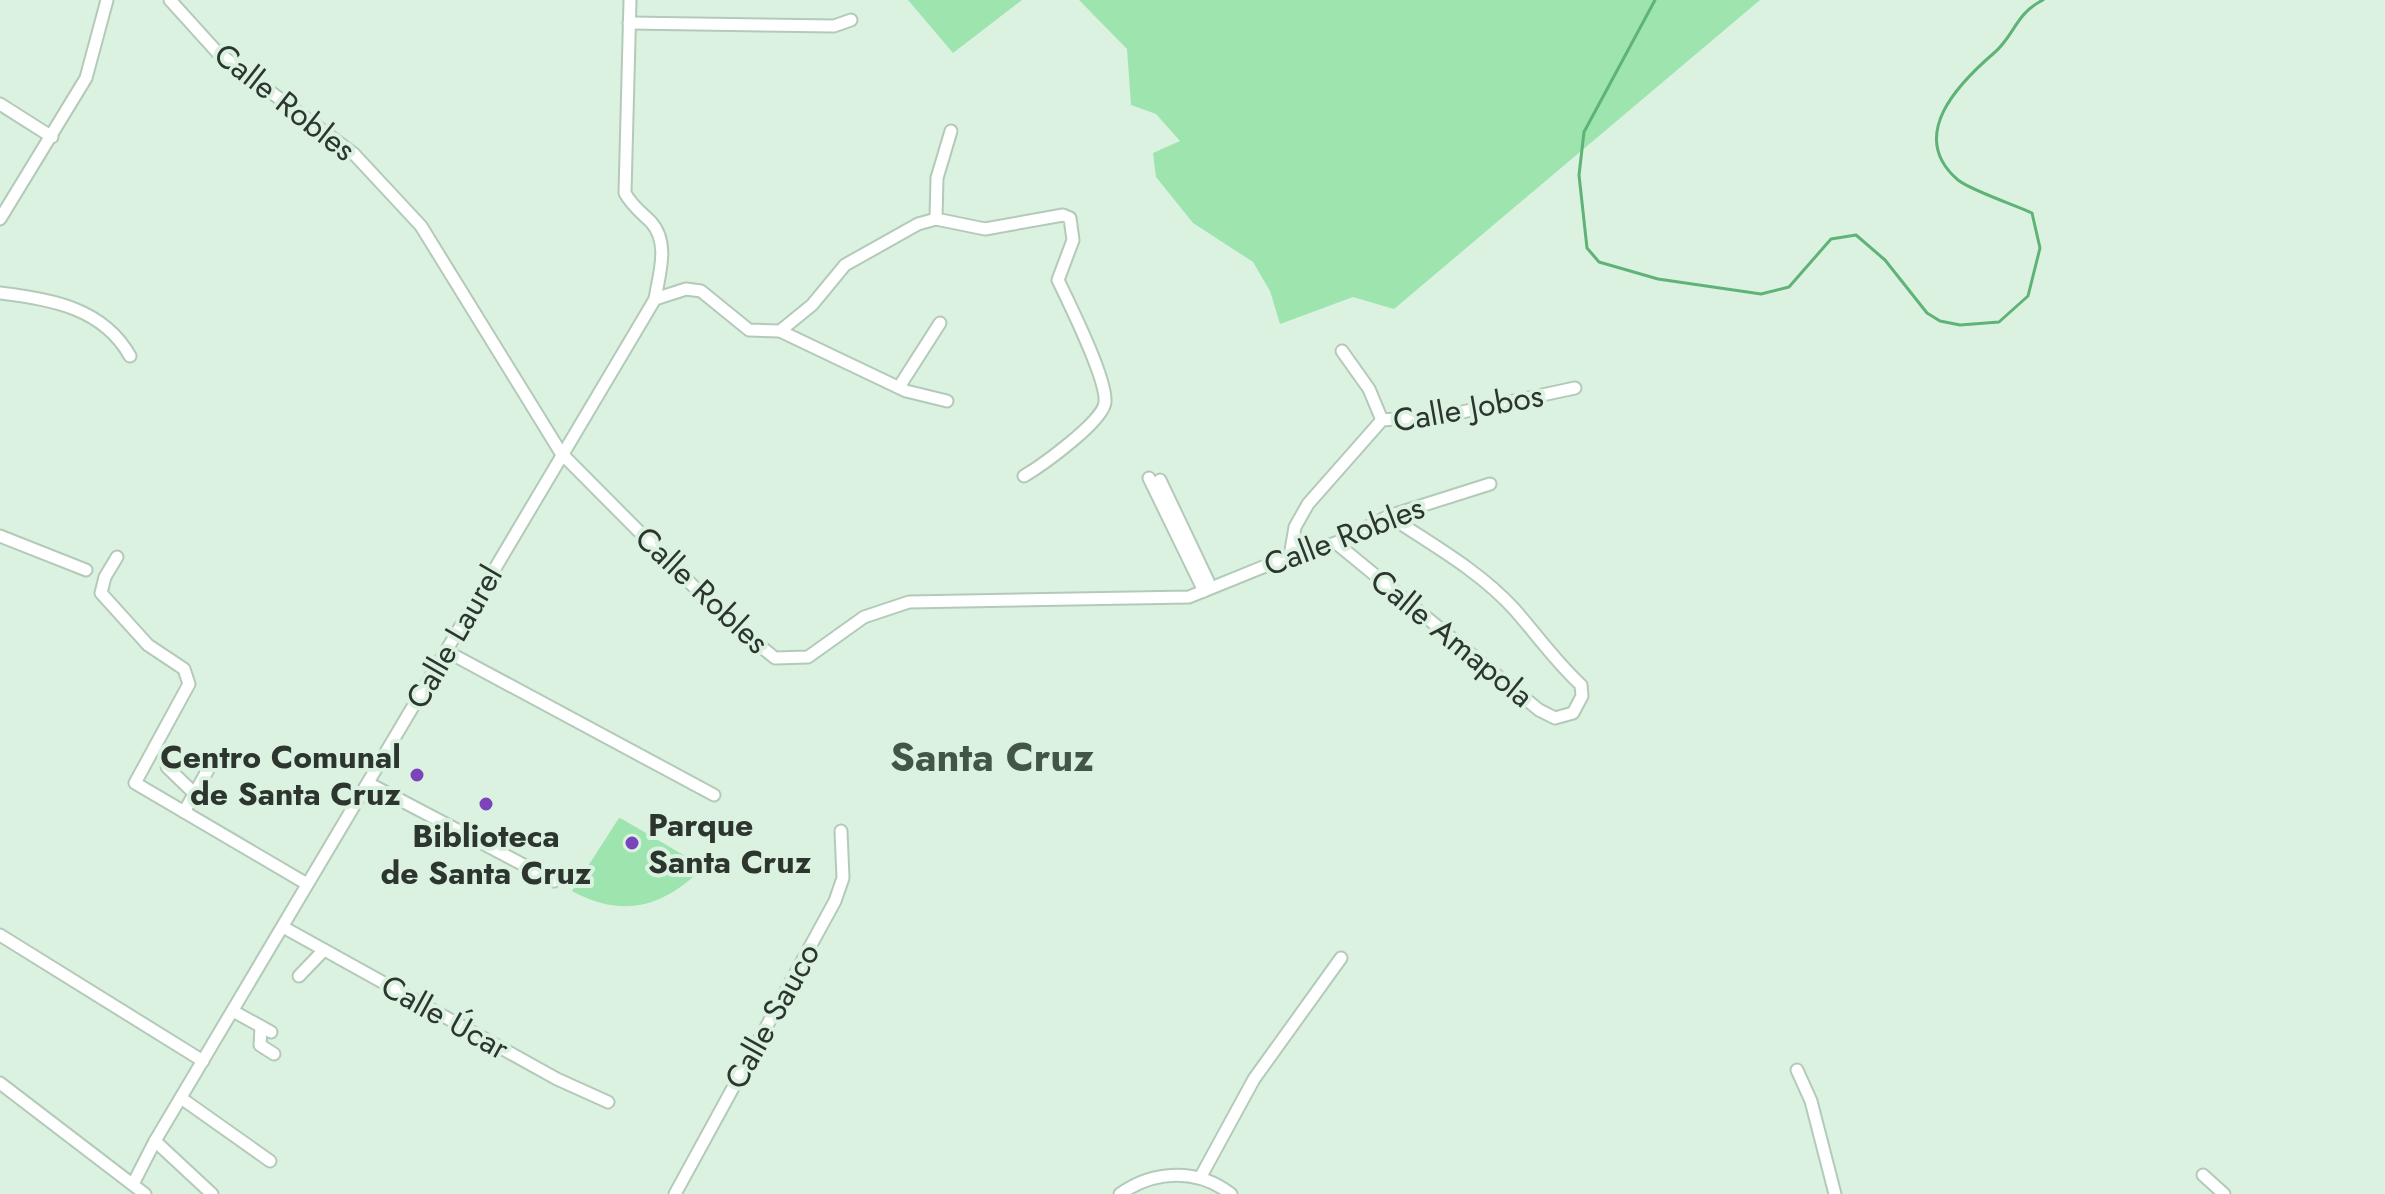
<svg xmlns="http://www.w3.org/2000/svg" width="2385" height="1194" font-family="Jost,sans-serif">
  <rect width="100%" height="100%" fill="#dcf2e0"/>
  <!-- green -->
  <g fill="#9de4af">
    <polygon points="908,0 1022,0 953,53"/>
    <polygon points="1079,0 1760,0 1394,309 1353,297 1280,324 1270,291 1253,262 1193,223 1156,177 1153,153 1180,141 1156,114 1131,105 1127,49"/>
    <path d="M619,818L622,819L704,867C663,907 624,919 572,891Z"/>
  </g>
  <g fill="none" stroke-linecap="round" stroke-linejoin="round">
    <!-- stream -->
    <path stroke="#5fb377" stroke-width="3" d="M1655,0L1584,132L1579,175L1587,248L1599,262L1658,279L1761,294L1789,287L1831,239L1856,235L1885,260L1927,313L1940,321L1960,325L1999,322L2028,296L2040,248L2032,213C2015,205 1970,190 1958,180C1907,136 1958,84 1994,53C2015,35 2015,14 2043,0"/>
    <defs>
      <g id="minor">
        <polyline points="170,0 217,52 354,154 421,226 561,453 723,616 775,658 808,657 864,617 909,602 1189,597 1290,556 1336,543 1389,516 1490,484"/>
        <polyline points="629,23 834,26 851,20"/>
        <polyline points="0,104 52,137"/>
        <polyline points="0,219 86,78 107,0"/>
        <polyline points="936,219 937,178 951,131"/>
        <path d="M0,293C51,299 103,308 130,356"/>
        <path d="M655,299L686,289L701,291L749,330L780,331L812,305L845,265L918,224L936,219L985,229L1063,215L1070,218L1073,240L1058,280C1069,303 1107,379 1105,402C1104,421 1041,466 1024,476"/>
        <polyline points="780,331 906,391 947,401"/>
        <polyline points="1342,351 1369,389 1382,420"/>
        <polyline points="899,387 940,323"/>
        <polyline points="1149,478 1204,591"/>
        <polyline points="1160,480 1208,581"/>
        <polyline points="0,536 86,570"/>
        <path d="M1336,543L1539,710L1555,718L1573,713L1582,696L1581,685C1556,662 1537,635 1515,610C1480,571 1431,544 1389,516"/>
        <polyline points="1290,556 1295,527 1308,504 1382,420 1448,415 1575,388"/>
        <polyline points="117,557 105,577 101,593 148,645 184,669 189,684 135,783 307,884"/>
        <polyline points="446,651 714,795"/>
        <polyline points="167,767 194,793"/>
        <polyline points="368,783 554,881"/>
        <polyline points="184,812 214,759"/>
        <polyline points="283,927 557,1079 608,1102"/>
        <polyline points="0,935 203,1061"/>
        <polyline points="299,976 324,950"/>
        <polyline points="233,1011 271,1032"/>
        <polyline points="261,1027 260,1045 274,1054"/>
        <polyline points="1797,1070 1811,1101 1835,1194"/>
        <polyline points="0,1083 145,1194"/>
        <polyline points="181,1098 270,1161"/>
        <polyline points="155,1141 212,1194"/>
        <polyline points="2203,1175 2224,1194"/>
        <polyline points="1200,1178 1254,1079 1341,958"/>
        <path d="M133,1184L155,1141L655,299C659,274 670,243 651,222C641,212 632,206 625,193L630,0"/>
        <polyline points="675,1194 835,901 843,878 841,831"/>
        <path d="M1120,1194C1154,1170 1197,1168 1231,1194"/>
      </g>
    </defs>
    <!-- minor casing -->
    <use href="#minor" stroke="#b4cab9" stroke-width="15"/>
    <!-- minor -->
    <use href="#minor" stroke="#fff" stroke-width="11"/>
  </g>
  <!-- markers -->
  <g fill="#7b44bb" stroke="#dcf2e0" stroke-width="3">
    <circle cx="417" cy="775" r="8"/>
    <circle cx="486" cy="804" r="8"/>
    <circle cx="632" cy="843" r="8"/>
  </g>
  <g text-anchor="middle" stroke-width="8" stroke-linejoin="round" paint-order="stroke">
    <!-- street labels -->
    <g font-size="32" fill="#2c352e" stroke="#dcf2e0">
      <text transform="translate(285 102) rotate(38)" y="11">Calle Robles</text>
      <text transform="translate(1468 408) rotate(-10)" y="11">Calle Jobos</text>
      <text transform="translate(1344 536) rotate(-21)" y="11">Calle Robles</text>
      <text transform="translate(702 590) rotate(43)" y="11">Calle Robles</text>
      <text transform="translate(454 637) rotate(-60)" y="11">Calle Laurel</text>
      <text transform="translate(1452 638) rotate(39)" y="11">Calle Amapola</text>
      <text transform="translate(772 1016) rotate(-61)" y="11">Calle Sauco</text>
      <text transform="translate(445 1017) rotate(29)" y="11">Calle Úcar</text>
    </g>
    <!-- poi labels -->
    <g font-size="32" font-weight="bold" fill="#2c352e" stroke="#dcf2e0" text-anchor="end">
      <text x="401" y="768">Centro Comunal<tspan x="401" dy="37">de Santa Cruz</tspan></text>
      <text x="648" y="836" text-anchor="start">Parque<tspan x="648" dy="37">Santa Cruz</tspan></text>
      <text x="486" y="847" text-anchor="middle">Biblioteca<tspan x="486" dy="37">de Santa Cruz</tspan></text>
    </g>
    <!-- district labels -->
    <g font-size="40" font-weight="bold" fill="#425546" stroke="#dcf2e0">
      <text x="992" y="771">Santa Cruz</text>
    </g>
  </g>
</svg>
